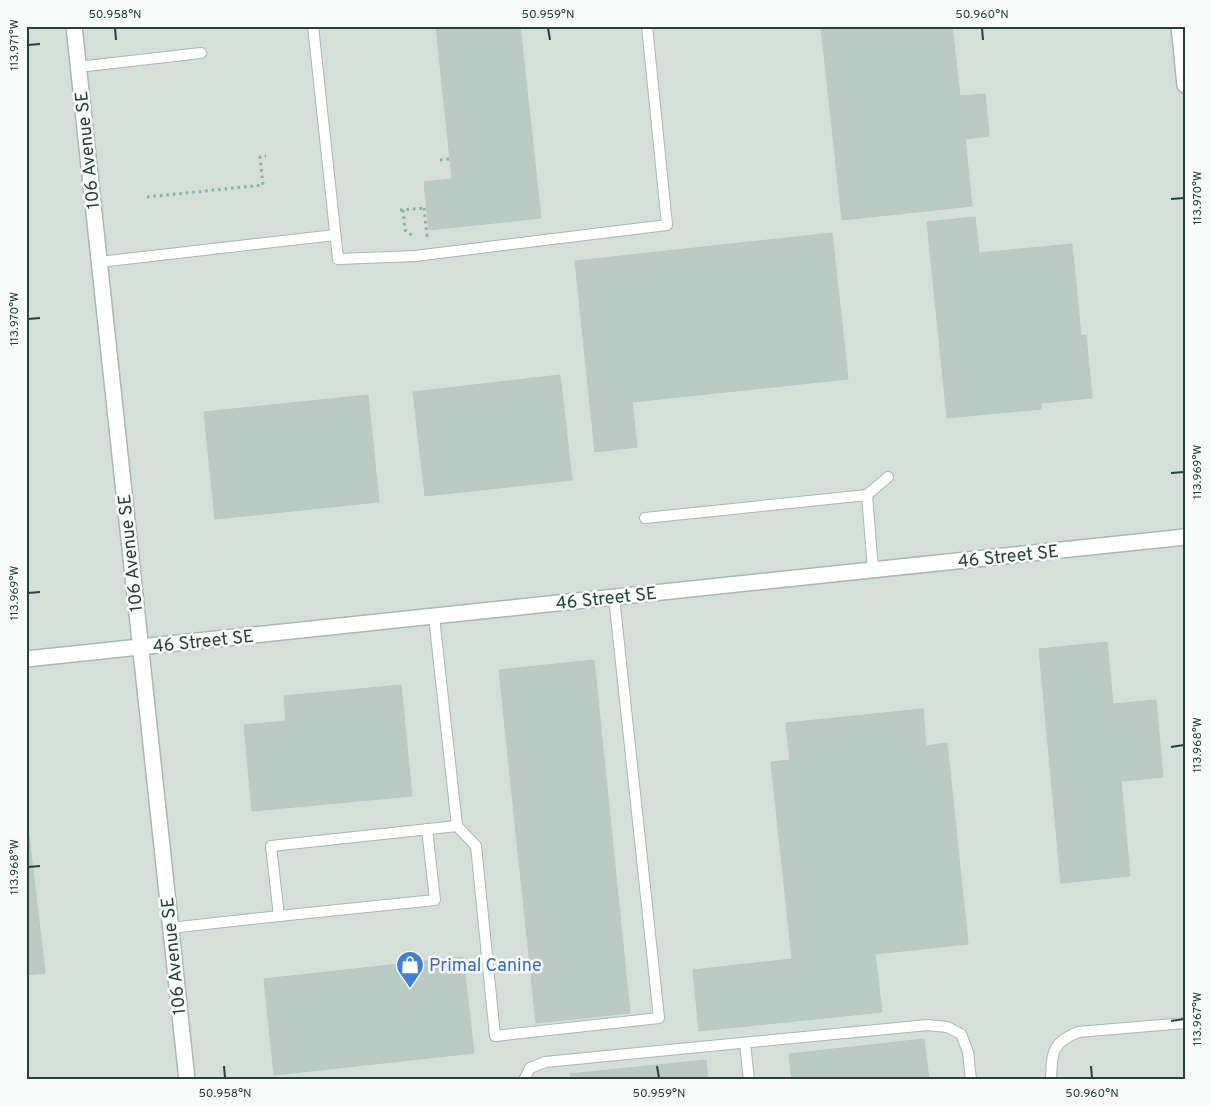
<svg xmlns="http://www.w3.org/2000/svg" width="1211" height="1106" font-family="Overpass,sans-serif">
  <rect width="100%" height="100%" fill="#e6efeb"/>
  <!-- built -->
  <rect fill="#d4dfda" x="26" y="26" width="1159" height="1054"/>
  <!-- building -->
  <g fill="#bbcac4" stroke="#b8c9c2">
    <polygon points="436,26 520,26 541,218 429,230 424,182 452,179"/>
    <polygon points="821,26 952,26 960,96 985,94 989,136 965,139 972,206 842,220"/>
    <polygon points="975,217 979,253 1072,244 1081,336 1086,335 1092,398 1041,403 1041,409 947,418 927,222"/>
    <polygon points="832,233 848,379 632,402 637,447 595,452 575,261"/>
    <polygon points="560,375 572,480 425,496 413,392"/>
    <polygon points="368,395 379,502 215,519 204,412"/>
    <polygon points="1107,642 1113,704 1156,700 1163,777 1121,781 1130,876 1061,883 1039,649"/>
    <polygon points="594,660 630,1013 536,1023 499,670"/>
    <polygon points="401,685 412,796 252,811 244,725 286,721 284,696"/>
    <polygon points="923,709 926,746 947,743 968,944 875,954 882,1012 699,1031 693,970 792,959 771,762 790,760 786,723"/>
    <polygon points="26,810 45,973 26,975"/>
    <polygon points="463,957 474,1053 274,1075 264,979"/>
    <polygon points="924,1039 929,1080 792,1080 789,1054"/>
    <polygon points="706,1060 708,1080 571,1080 570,1074"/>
  </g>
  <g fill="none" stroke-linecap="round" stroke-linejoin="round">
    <defs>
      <g id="service">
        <polyline points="313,26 338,259 415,256 667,225 647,26"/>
        <polyline points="78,67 201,53"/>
        <polyline points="99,262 335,235"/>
        <polyline points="867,495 873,570"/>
        <polyline points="645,518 867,495 888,477"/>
        <polyline points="434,617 457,826 476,846 495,1036 659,1018 614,597"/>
        <polyline points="279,916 435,900 427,829"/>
        <polyline points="170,928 279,916 271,846 457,826"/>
        <polyline points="745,1043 749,1080"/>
        <polyline points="524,1080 530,1068 545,1062 928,1025 947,1027 961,1034 968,1052 971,1080"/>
        <path d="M1051,1080C1052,1053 1051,1043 1078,1032L1185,1023"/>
      </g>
      <g id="minor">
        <polyline points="1179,26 1185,85"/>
        <polyline points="26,659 1185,537"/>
      </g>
      <polyline id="tertiary" points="74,26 187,1080"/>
    </defs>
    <!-- service casing -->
    <use href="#service" stroke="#a8b8b2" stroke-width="12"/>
    <!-- minor casing -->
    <use href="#minor" stroke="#a8b8b2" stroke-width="18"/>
    <!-- tertiary casing -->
    <use href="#tertiary" stroke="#a8b8b2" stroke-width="18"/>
    <!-- path -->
    <g stroke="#86b3a5" stroke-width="3" stroke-dasharray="2.5 4" stroke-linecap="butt">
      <polyline points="440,160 450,159"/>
      <polyline points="147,197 263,185 260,157 266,156"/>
      <polyline points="424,208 427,236 425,236"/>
      <polyline points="400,210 426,208"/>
      <polyline points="403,210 405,230 414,237"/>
    </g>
    <!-- service -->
    <use href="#service" stroke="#fff" stroke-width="10"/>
    <!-- minor -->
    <use href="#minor" stroke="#fff" stroke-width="15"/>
    <!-- tertiary -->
    <use href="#tertiary" stroke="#fff" stroke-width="15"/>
  </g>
  <!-- ticks -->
  <path fill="none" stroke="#24423a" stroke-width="2" d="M115,28L116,40M548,28L550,40M982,28L983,40M28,45L40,44M1171,199L1184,198M28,319L40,318M1171,473L1184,472M28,593L40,592M1171,747L1184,745M28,867L40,866M1171,1021L1184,1019M224,1066L225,1078M657,1066L659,1078M1091,1066L1092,1078"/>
  <!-- icons -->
  <defs>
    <symbol id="shop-pin" viewBox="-11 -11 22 30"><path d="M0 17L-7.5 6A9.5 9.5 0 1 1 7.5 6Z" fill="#3f7fe0" stroke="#f7fbf9"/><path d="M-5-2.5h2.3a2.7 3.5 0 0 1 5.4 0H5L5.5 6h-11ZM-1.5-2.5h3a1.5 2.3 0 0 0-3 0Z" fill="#fff"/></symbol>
  </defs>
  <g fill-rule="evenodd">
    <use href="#shop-pin" x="394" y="949" width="32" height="43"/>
  </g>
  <g text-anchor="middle" stroke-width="5" stroke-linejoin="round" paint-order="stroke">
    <!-- street labels -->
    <g font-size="18" fill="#24423a" stroke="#f7fbf9">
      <text transform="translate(87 150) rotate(-96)" y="6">106 Avenue SE</text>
      <text transform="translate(130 553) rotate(-96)" y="6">106 Avenue SE</text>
      <text transform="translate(1008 556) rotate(-6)" y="6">46 Street SE</text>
      <text transform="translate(606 598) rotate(-6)" y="6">46 Street SE</text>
      <text transform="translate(203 641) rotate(-6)" y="6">46 Street SE</text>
      <text transform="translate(173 956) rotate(-96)" y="6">106 Avenue SE</text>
    </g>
    <!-- shop labels -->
    <g font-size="18" fill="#366cbe" stroke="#f7fbf9" text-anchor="start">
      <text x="429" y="971">Primal Canine</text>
    </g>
  </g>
  <!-- border -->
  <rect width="1211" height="1106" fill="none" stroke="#f7fbf9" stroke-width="55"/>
  <rect x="28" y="28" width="1156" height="1050" fill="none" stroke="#24423a" stroke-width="2"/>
  <g font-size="12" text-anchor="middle" fill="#24423a">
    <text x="115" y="18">50.958°N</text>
    <text x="548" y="18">50.959°N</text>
    <text x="982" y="18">50.960°N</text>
    <text transform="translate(14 45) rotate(-90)" y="4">113.971°W</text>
    <text transform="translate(1197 198) rotate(-90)" y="4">113.970°W</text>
    <text transform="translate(14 319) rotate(-90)" y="4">113.970°W</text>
    <text transform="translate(1197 472) rotate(-90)" y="4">113.969°W</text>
    <text transform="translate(14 593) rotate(-90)" y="4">113.969°W</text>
    <text transform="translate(1197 745) rotate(-90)" y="4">113.968°W</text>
    <text transform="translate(14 867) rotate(-90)" y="4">113.968°W</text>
    <text transform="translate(1197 1019) rotate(-90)" y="4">113.967°W</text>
    <text x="225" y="1097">50.958°N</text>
    <text x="659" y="1097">50.959°N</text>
    <text x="1092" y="1097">50.960°N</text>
  </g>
</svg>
